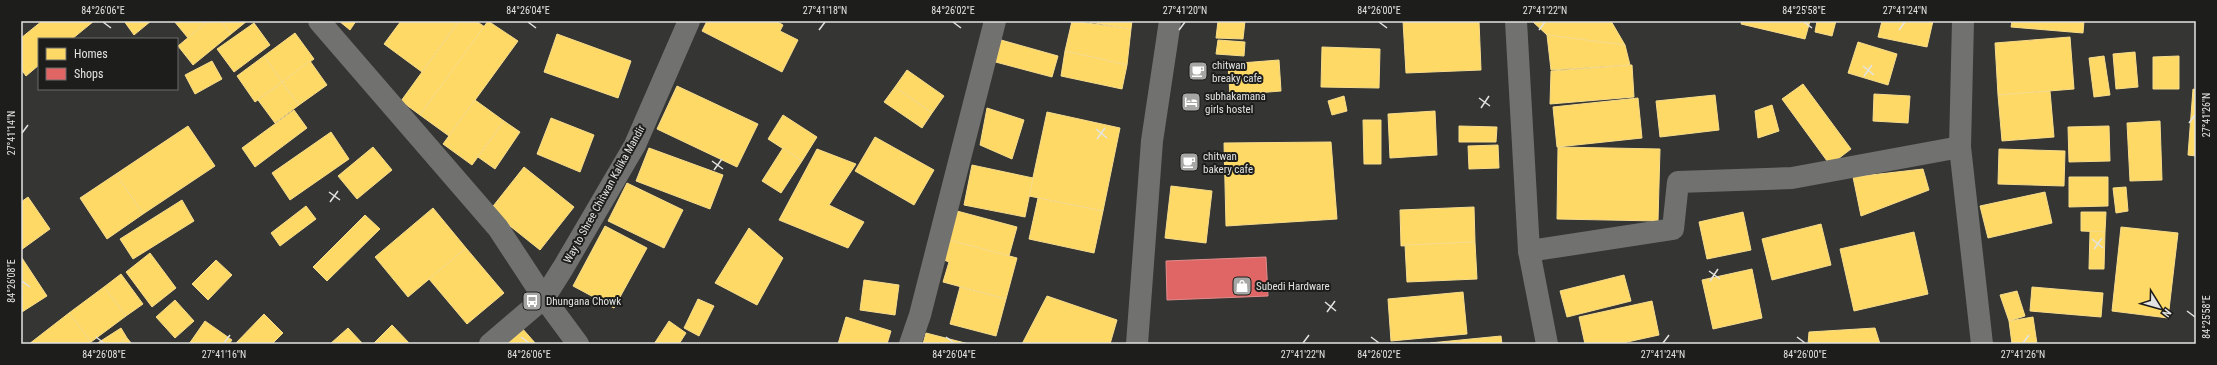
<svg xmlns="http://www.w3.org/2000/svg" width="2217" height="365" font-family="'Roboto Condensed',sans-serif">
  <rect width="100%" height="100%" fill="#353634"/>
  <!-- homes -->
  <g fill="#ffd966" stroke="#f7dc8b">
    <polygon points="42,21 94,21 72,39 39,39 39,65 26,76 21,69 21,38"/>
    <polygon points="124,21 151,21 134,35"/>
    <polygon points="174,21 208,21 188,38"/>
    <polygon points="208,21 221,21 231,34 193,65 178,46"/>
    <polygon points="221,21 247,21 231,34"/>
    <polygon points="339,21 356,21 350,30"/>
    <polygon points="401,21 459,21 422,72 384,44"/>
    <polygon points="459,21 476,21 485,27 420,115 401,101"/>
    <polygon points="488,21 518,41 449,136 420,115"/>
    <polygon points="707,21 776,21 783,25 780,31 798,40 782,72 702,31"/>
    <polygon points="1072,21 1131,29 1127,65 1065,51"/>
    <polygon points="1083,21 1132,21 1131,29"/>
    <polygon points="1218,21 1245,21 1243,39 1216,38"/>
    <polygon points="1403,21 1479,21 1481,70 1406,73"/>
    <polygon points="1532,21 1611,21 1625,45 1547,35"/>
    <polygon points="1742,21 1810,21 1805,39 1741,24"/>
    <polygon points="1817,21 1836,21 1832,36 1815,32"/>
    <polygon points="1882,21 1933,21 1927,47 1878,37"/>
    <polygon points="2012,21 2084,21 2083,33 2011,27"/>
    <polygon points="254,23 270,45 234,72 217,49"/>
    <polygon points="295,33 314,59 282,82 264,56"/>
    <polygon points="557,34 631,61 618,98 544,72"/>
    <polygon points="1547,35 1625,45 1630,65 1551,70"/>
    <polygon points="2070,37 2074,89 1998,95 1995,43"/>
    <polygon points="994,38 1058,56 1052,77 988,60"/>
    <polygon points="1218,40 1245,42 1244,56 1216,54"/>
    <polygon points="1858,42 1897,54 1888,85 1848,73"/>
    <polygon points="1322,47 1380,49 1379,88 1321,87"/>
    <polygon points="1065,51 1127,65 1122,89 1061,76"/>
    <polygon points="2135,52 2138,87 2116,89 2113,54"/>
    <polygon points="264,56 282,82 255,102 237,76"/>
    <polygon points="2104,56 2110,95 2094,97 2089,58"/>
    <polygon points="2179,56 2179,89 2153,89 2153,57"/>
    <polygon points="1279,60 1281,91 1230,95 1228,64"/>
    <polygon points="212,61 222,79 195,94 185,75"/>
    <polygon points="310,61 327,85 299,105 282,82"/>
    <polygon points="1632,65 1634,97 1550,104 1551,71"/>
    <polygon points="907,70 944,96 932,113 895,87"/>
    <polygon points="282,82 299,105 275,123 258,100"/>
    <polygon points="1803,84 1851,149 1830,165 1782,99"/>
    <polygon points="677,86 758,124 737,167 657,129"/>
    <polygon points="895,87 932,113 922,128 884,102"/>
    <polygon points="2193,89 2196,90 2196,156 2188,155"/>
    <polygon points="2050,91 2054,137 2002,141 1998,95"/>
    <polygon points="1874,94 1910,96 1908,123 1873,121"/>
    <polygon points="1715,95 1719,130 1660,137 1656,101"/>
    <polygon points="1344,96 1347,111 1332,115 1328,101"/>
    <polygon points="1638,98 1642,138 1557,147 1553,107"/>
    <polygon points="475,100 504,121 472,165 443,144"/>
    <polygon points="1772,105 1779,131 1758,138 1755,111"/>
    <polygon points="987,108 1024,120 1012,159 980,145"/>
    <polygon points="294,110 307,128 255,167 242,148"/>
    <polygon points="1435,111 1437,155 1390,158 1388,114"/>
    <polygon points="1047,112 1120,128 1103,211 1029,196"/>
    <polygon points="783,115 817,137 802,161 768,139"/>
    <polygon points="551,118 594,135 580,172 537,154"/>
    <polygon points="1363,120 1381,120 1381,164 1364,164"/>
    <polygon points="504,121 520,132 495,169 478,157"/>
    <polygon points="2160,121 2162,180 2130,181 2127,123"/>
    <polygon points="188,126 215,166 143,214 116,174"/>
    <polygon points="1459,126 1497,127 1496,142 1459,142"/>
    <polygon points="2109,126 2110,161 2069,162 2068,127"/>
    <polygon points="331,132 349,159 290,200 272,173"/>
    <polygon points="875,137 934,170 914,205 855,171"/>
    <polygon points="1331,142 1337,219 1226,226 1224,143"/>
    <polygon points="1498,145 1499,168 1469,169 1468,146"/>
    <polygon points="373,147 392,170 357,199 338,176"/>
    <polygon points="1558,147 1660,149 1658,221 1557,219"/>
    <polygon points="649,148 723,175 710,209 636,181"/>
    <polygon points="783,148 802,161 781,193 762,181"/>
    <polygon points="817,149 856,164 829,205 864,222 848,248 779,220"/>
    <polygon points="1999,149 2065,151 2064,186 1998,184"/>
    <polygon points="972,165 1033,178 1025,217 964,205"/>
    <polygon points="524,167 574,207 540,250 490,210"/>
    <polygon points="1923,169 1929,190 1861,216 1853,177"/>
    <polygon points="116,174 143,214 107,239 80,198"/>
    <polygon points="2069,177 2108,177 2108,206 2069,207"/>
    <polygon points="627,183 683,210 664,248 608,221"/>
    <polygon points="1171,186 1212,191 1206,243 1165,238"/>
    <polygon points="2126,187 2128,211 2116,213 2113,188"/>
    <polygon points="2045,192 2052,223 1988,238 1980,206"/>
    <polygon points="28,197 50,229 21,250 21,202"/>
    <polygon points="1038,198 1103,211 1094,253 1029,239"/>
    <polygon points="182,200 194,221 133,259 120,239"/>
    <polygon points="306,206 316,219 280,246 271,233"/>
    <polygon points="1474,207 1475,242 1401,246 1400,210"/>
    <polygon points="433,208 466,248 408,297 375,257"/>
    <polygon points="957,211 1017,227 1009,256 949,240"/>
    <polygon points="1743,212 1751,250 1707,259 1699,222"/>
    <polygon points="2081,212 2106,212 2105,232 2081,231"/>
    <polygon points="365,215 380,229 327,281 313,267"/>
    <polygon points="1821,224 1831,265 1772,280 1762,239"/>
    <polygon points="605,226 647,248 614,308 573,286"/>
    <polygon points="2121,227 2178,233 2168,318 2112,311"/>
    <polygon points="749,228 783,258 757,305 715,283"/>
    <polygon points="2090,231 2105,232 2104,269 2089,269"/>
    <polygon points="1914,232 1928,294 1854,311 1840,249"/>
    <polygon points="949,240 1017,258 1006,299 943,282 949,262 944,260"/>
    <polygon points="1475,242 1477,279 1407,282 1405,245"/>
    <polygon points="466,248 504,293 467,324 429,279"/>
    <polygon points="150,253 176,288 152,307 126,272"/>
    <polygon points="22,258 47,296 22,312 21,259"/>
    <polygon points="216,260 232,275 208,300 192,284"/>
    <polygon points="1752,269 1762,318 1713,329 1702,280"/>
    <polygon points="121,274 143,304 126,316 104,287"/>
    <polygon points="1624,275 1631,301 1567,317 1560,291"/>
    <polygon points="864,280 899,285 895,315 860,310"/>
    <polygon points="104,287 126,316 91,342 69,313"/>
    <polygon points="960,287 1006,299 996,336 950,324"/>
    <polygon points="2032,287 2103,293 2101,317 2030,311"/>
    <polygon points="2017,291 2025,316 2009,321 2000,295"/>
    <polygon points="1463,292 1467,334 1391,341 1388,299"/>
    <polygon points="1047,296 1117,320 1110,344 1022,344"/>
    <polygon points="698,299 714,306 699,336 684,328"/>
    <polygon points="175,300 194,321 175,338 156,317"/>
    <polygon points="1652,301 1659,335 1618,344 1585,344 1579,317"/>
    <polygon points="69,313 91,342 88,344 29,344"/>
    <polygon points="264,314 283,333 272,344 235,344"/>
    <polygon points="846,317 891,331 887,344 838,344"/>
    <polygon points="2033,317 2037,344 2012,344 2009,321"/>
    <polygon points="205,321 232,340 229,344 189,344"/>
    <polygon points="669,321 686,333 679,344 654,344"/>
    <polygon points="392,325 410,344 373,344"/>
    <polygon points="521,327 536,344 502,344"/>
    <polygon points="121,328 127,338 118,344 96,344"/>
    <polygon points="348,328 363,344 330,344"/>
    <polygon points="1875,328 1880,344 1808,344 1809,332"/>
    <polygon points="926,333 969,344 923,344"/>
    <polygon points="1501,336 1502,344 1430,344 1430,343"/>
    <polygon points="127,338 132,344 118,344"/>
  </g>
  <!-- shops -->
  <polygon fill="#e06666" stroke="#e18c8b" points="1266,257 1268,296 1167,300 1166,261"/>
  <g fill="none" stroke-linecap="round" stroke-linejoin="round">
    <!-- minor -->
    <g stroke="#717270" stroke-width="22">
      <polyline points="319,21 498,228 544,298 578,344"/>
      <polyline points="1516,21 1529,251 1547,344"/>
      <polyline points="1963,21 1960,147 1982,344"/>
      <polyline points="1529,251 1673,229 1678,182 1792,178 1960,147"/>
      <polyline points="490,344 544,298 563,268 635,145 689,21"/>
      <polyline points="910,344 920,315 995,21"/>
      <polyline points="1137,344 1152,141 1170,21"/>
    </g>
  </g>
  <!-- ticks -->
  <path fill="none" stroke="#e3e4e2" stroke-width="1.5" d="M103,22L111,28M528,22L536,28M953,22L961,28M1379,22L1387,28M1804,22L1812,28M819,30L825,22M1179,30L1185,22M1539,30L1545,22M1899,30L1905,22M1863,66L1874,75M1864,76L1872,65M1479,98L1490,106M1481,108L1489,96M2189,123L2195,115M1096,129L1107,138M22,133L28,125M1097,139L1105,128M712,161L723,169M714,170L722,159M329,192L340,200M330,202L338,191M2092,239L2103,248M2094,249L2102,238M1709,271L1720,279M22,281L30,287M1710,281L1718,269M1325,302L1336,311M2187,311L2195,317M1327,312L1335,301M96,337L104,343M521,337L529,343M946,337L954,343M1371,337L1379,343M1797,337L1805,343M224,343L230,335M1303,343L1309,335M1663,343L1669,335M2023,343L2029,335"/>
  <!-- icons -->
  <defs>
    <symbol id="cafe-square" viewBox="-11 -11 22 22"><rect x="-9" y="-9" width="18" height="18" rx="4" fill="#a6a7a5" stroke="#1d1e1c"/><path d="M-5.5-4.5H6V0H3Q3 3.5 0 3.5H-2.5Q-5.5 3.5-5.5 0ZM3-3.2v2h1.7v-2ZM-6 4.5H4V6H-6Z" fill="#fff"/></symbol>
    <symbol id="hotel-square" viewBox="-11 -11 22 22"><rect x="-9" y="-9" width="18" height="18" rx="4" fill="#a6a7a5" stroke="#1d1e1c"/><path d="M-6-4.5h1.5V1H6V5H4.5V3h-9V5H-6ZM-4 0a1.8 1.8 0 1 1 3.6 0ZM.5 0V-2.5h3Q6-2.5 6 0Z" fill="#fff"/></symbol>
    <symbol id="shop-square" viewBox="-11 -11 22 22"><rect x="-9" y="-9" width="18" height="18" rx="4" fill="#a6a7a5" stroke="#1d1e1c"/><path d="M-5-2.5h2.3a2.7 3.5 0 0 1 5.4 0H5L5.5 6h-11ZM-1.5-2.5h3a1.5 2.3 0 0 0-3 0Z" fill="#fff"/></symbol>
    <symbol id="bus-square" viewBox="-11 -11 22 22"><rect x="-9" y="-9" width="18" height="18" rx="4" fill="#a6a7a5" stroke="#1d1e1c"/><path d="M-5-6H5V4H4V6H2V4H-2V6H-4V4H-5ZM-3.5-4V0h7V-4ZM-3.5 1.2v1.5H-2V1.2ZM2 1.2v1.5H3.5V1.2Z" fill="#fff"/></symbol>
  </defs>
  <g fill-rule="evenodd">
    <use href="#cafe-square" x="1187" y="60" width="22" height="22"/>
    <use href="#hotel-square" x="1180" y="91" width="22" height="22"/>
    <use href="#cafe-square" x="1178" y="151" width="22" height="22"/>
    <use href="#shop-square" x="1231" y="275" width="22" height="22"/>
    <use href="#bus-square" x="521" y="290" width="22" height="22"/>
  </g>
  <g text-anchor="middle" stroke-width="4" stroke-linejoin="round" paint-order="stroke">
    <!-- poi labels -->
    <g font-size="11" fill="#e3e4e2" stroke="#1d1e1c" text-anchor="start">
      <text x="1212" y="69">chitwan<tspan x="1212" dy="13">breaky cafe</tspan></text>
      <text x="1205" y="100">subhakamana<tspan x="1205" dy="13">girls hostel</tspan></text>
      <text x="1203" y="160">chitwan<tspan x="1203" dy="13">bakery cafe</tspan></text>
      <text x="1256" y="290">Subedi Hardware</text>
      <text x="546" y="305">Dhungana Chowk</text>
    </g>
    <!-- street labels -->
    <g font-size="11" fill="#e3e4e2" stroke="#1d1e1c">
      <text transform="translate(604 194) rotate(-61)" y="4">Way to Shree Chitwan Kalika Mandir</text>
    </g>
  </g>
  <!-- border -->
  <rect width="2217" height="365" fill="none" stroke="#1d1e1c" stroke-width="44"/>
  <!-- legend -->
  <rect x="38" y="38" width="140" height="52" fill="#1d1e1c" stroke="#6c6d6b"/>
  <rect x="46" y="48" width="20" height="12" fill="#ffd966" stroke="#6c6d6b"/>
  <text x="74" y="58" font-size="12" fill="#e3e4e2">Homes</text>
  <rect x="46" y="68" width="20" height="12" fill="#e06666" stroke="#6c6d6b"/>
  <text x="74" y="78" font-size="12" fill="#e3e4e2">Shops</text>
  <!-- north arrow -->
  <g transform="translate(2159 307) rotate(127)" stroke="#1d1e1c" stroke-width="3" paint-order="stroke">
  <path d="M0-3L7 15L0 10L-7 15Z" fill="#e3e4e2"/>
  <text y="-6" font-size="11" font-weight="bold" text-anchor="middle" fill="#e3e4e2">N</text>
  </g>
  <rect x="22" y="22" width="2173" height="321" fill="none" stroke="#e3e4e2" stroke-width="1.5"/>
  <g font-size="10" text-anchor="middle" fill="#e3e4e2">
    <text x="103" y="14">84°26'06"E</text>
    <text x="528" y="14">84°26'04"E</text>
    <text x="825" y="14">27°41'18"N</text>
    <text x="953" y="14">84°26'02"E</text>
    <text x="1185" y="14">27°41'20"N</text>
    <text x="1379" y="14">84°26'00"E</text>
    <text x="1545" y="14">27°41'22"N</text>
    <text x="1804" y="14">84°25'58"E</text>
    <text x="1905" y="14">27°41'24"N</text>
    <text transform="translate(2206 115) rotate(-90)" y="4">27°41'26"N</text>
    <text transform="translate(11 133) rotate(-90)" y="4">27°41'14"N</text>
    <text transform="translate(11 281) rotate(-90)" y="4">84°26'08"E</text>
    <text transform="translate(2206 317) rotate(-90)" y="4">84°25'58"E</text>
    <text x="104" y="358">84°26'08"E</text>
    <text x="224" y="358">27°41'16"N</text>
    <text x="529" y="358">84°26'06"E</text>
    <text x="954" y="358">84°26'04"E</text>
    <text x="1303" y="358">27°41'22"N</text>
    <text x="1379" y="358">84°26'02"E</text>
    <text x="1663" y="358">27°41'24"N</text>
    <text x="1805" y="358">84°26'00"E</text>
    <text x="2023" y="358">27°41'26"N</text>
  </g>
</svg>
